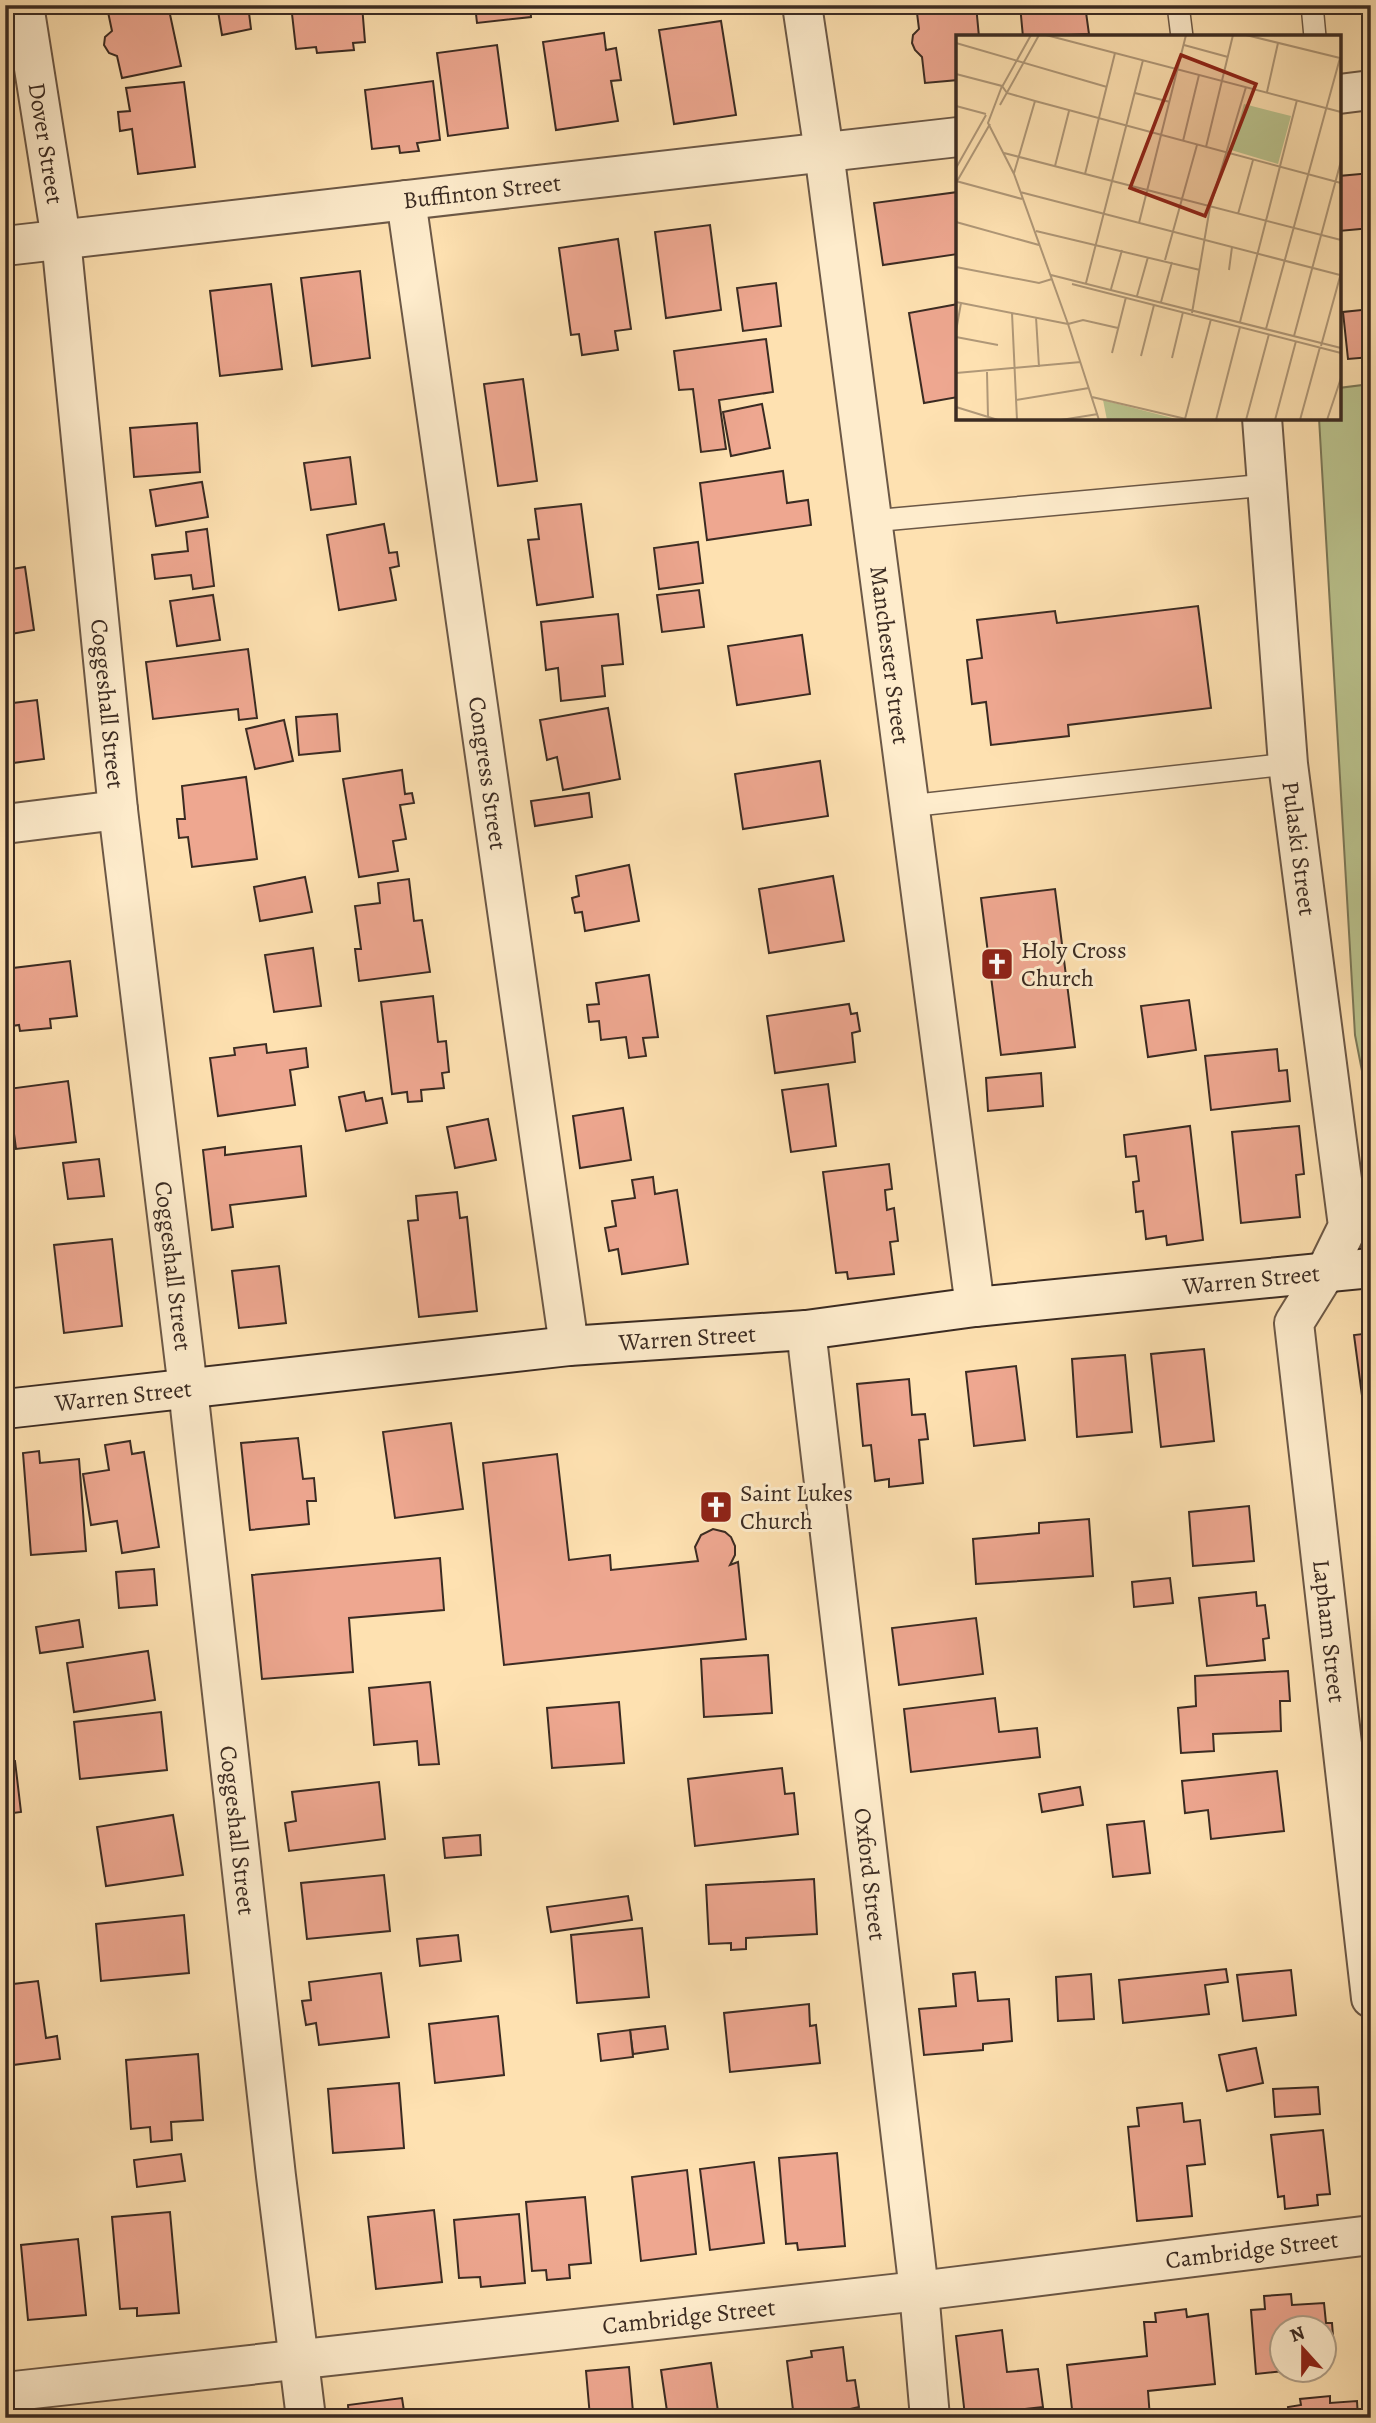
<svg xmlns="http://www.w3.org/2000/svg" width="1376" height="2423" font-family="Alegreya,serif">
  <rect width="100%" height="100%" fill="#fee1b1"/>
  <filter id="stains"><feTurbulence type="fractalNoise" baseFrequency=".00286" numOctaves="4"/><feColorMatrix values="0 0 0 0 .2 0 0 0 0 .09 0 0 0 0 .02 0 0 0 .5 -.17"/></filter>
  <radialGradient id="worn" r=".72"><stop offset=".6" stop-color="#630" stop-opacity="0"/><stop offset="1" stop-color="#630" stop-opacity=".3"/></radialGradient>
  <!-- green -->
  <polygon fill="#bbc48f" stroke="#7b7858" stroke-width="2" points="1371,384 1371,1117 1355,1035 1319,418 1339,418 1339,388"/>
  <!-- building -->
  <g fill="#eea790" stroke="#3b2b22" stroke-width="2">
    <polygon points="141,5 168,5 181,66 122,78 117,56 109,53 104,45 105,37 112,31 108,12"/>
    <polygon points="217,5 248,5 251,29 222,35"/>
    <polygon points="291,5 362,5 365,42 353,43 354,50 317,53 316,47 296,49"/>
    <polygon points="475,5 530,5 531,17 477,23"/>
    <polygon points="916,5 976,5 979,37 958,37 958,80 925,83 922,57 915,50 912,43 913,35 919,29"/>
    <polygon points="1020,5 1085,5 1089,34 1023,37"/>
    <polygon points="721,21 736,115 674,124 659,30"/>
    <polygon points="604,33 606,50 616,48 621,80 611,81 618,121 556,130 543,42"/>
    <polygon points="497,45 508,128 448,136 437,53"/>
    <polygon points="433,81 440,140 417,143 419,151 400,153 399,146 372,149 365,90"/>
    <polygon points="184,82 195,167 138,174 132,129 120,131 118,112 130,111 126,88"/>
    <polygon points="1371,173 1371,228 1339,231 1339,176"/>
    <polygon points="958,192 958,254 883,265 874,203"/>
    <polygon points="710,225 721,310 666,318 655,232"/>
    <polygon points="618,239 631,329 615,331 618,350 582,355 579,334 571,335 559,248"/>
    <polygon points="360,271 370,358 312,366 301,278"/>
    <polygon points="776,283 781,326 743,331 737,288"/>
    <polygon points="271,284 282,369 220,376 210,291"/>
    <polygon points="958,304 958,397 924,403 909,313"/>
    <polygon points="1371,309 1371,357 1348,359 1343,312"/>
    <polygon points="766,339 773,392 719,400 726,449 701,452 693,389 679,390 674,351"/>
    <polygon points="523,379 537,481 498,486 484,384"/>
    <polygon points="762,404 770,448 731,456 723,412"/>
    <polygon points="197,423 200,472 134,477 130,428"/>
    <polygon points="350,457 356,504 311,510 304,463"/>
    <polygon points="783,471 787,503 808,500 811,525 707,540 700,483"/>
    <polygon points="202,482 208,517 156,526 150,490"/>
    <polygon points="581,504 593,597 537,605 528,540 539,539 535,509"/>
    <polygon points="384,524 389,553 397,552 399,566 390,568 396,600 339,610 327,535"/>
    <polygon points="207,529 214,586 193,589 191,575 155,579 152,555 188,551 186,532"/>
    <polygon points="698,542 703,583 659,589 654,548"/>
    <polygon points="25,567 34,630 5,635 5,570"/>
    <polygon points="699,590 704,627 662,632 657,595"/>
    <polygon points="213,595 220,640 177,646 170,601"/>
    <polygon points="1198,606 1211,708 1068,725 1069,736 991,745 986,702 972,704 967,660 982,658 977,620 1055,611 1057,623"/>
    <polygon points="618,614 623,664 602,666 605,696 561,701 558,668 546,670 541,622"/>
    <polygon points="802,635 810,694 737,705 728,646"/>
    <polygon points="248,649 257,718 239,720 238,709 153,719 146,662"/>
    <polygon points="37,700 44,759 5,764 5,704"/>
    <polygon points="608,708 620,779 563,790 557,757 547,760 540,720"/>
    <polygon points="337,714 340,751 299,755 296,717"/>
    <polygon points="284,720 293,761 255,769 246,729"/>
    <polygon points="820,761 828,816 743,829 735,774"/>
    <polygon points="402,770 405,794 412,793 414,803 400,805 406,839 393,841 398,871 359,877 343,779"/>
    <polygon points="246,777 257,859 192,867 188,837 179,838 177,819 185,819 182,786"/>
    <polygon points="589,793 592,817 535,826 531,801"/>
    <polygon points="629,865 639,921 585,931 582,912 575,913 572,898 579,896 576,876"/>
    <polygon points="833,876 844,941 769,953 759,889"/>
    <polygon points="305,877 312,912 260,921 254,887"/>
    <polygon points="409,879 414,921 422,920 430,972 359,981 355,949 361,949 355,906 380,903 378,883"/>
    <polygon points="1055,889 1075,1047 1001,1055 981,898"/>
    <polygon points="313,948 321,1006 274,1012 265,955"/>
    <polygon points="70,961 77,1016 50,1019 51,1028 20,1031 19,1025 5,1027 5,969"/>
    <polygon points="649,975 658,1037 643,1038 646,1056 629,1058 626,1037 601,1040 599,1021 589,1022 587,1005 599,1004 596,983"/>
    <polygon points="433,996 438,1042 446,1041 449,1072 442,1073 444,1088 421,1090 422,1101 408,1102 407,1092 392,1094 381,1002"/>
    <polygon points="1189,1000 1196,1050 1148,1057 1141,1006"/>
    <polygon points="849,1004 851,1014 857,1013 860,1031 852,1033 855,1062 775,1073 767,1016"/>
    <polygon points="266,1044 267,1053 306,1048 308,1067 290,1070 295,1105 218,1116 210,1058 235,1055 234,1048"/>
    <polygon points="1277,1049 1279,1071 1287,1070 1290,1101 1211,1110 1205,1056"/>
    <polygon points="1041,1073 1043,1106 988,1111 986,1078"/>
    <polygon points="68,1081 76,1142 16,1149 8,1089"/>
    <polygon points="828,1084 836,1146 791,1152 782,1090"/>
    <polygon points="364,1092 366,1101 382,1098 387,1123 346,1131 339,1097"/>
    <polygon points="623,1108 631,1160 580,1168 573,1116"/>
    <polygon points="488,1119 496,1160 455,1168 447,1127"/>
    <polygon points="1190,1126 1203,1240 1167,1245 1166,1236 1146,1239 1143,1211 1136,1212 1133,1182 1139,1181 1136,1156 1126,1157 1124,1135"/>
    <polygon points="1299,1126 1304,1174 1296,1175 1300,1217 1241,1223 1232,1132"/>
    <polygon points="301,1146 306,1196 230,1205 233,1227 212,1230 203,1150 225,1147 225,1155"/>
    <polygon points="99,1159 104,1196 68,1199 63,1163"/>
    <polygon points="889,1164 892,1189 885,1190 887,1210 894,1208 898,1241 890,1242 894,1274 848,1279 847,1272 836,1273 823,1172"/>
    <polygon points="653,1177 655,1194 677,1190 688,1264 622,1274 618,1249 609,1251 605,1228 616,1226 612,1201 635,1198 632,1180"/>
    <polygon points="457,1192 460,1218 467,1217 477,1311 419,1317 408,1221 418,1220 416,1196"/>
    <polygon points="112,1239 122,1326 64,1333 54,1245"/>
    <polygon points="279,1266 286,1323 239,1328 232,1271"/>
    <polygon points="1371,1333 1371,1441 1368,1441 1354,1335"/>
    <polygon points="1204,1349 1214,1441 1161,1447 1151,1354"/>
    <polygon points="1125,1355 1132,1432 1077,1437 1072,1359"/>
    <polygon points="1016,1366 1025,1440 974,1446 966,1372"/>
    <polygon points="909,1379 912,1415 925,1414 928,1439 919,1440 923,1483 889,1487 889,1479 875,1481 871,1445 863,1446 857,1384"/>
    <polygon points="451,1423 463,1509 395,1518 383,1432"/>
    <polygon points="298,1438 303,1479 314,1478 316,1501 307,1501 309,1524 250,1530 241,1443"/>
    <polygon points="130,1441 132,1454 144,1452 159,1547 122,1553 117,1521 91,1525 83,1474 109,1470 105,1445"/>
    <polygon points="39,1451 40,1463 79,1459 86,1551 31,1555 23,1453"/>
    <polygon points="557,1454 569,1560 610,1555 611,1570 698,1561 695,1547 701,1535 713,1529 725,1532 731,1537 735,1546 735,1555 730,1565 738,1562 746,1639 504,1665 483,1463"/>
    <polygon points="1249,1506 1254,1561 1193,1566 1189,1512"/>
    <polygon points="1089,1519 1093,1576 976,1584 973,1539 1039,1533 1039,1523"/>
    <polygon points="5,1545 10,1574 5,1574"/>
    <polygon points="440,1558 444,1610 349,1618 353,1672 262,1679 252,1575"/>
    <polygon points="154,1569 157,1605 119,1608 116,1572"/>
    <polygon points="1170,1578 1173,1603 1134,1607 1132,1582"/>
    <polygon points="1256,1592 1257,1606 1265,1605 1269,1638 1263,1639 1265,1660 1207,1666 1199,1598"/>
    <polygon points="976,1618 983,1674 899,1685 892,1628"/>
    <polygon points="79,1620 83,1647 40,1653 36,1627"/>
    <polygon points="148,1651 155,1700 74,1712 67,1663"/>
    <polygon points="768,1655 772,1713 704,1717 701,1659"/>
    <polygon points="1288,1671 1290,1701 1280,1701 1281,1731 1213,1734 1214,1751 1181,1753 1178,1708 1196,1706 1195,1676"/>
    <polygon points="430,1682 439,1764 419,1765 417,1741 374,1745 369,1688"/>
    <polygon points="995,1698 999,1732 1037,1728 1040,1757 911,1772 904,1709"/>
    <polygon points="619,1702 624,1763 552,1768 547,1708"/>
    <polygon points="161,1712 167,1770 80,1779 74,1722"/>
    <polygon points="15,1761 21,1812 5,1814 5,1762"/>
    <polygon points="782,1768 785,1794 794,1793 798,1834 695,1846 688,1779"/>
    <polygon points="1277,1771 1284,1831 1211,1839 1208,1810 1185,1813 1182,1781"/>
    <polygon points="379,1782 385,1839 289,1851 285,1823 296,1821 292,1792"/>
    <polygon points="1080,1787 1083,1805 1042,1812 1039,1794"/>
    <polygon points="173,1815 183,1875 106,1886 97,1827"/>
    <polygon points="1144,1821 1150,1873 1113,1877 1107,1825"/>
    <polygon points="480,1835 481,1855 445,1858 443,1838"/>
    <polygon points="384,1875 390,1931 307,1939 301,1883"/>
    <polygon points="814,1879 817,1934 746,1938 746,1949 731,1950 731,1943 709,1944 706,1885"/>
    <polygon points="628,1896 632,1920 551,1932 547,1907"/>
    <polygon points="184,1915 189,1973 101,1981 96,1924"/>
    <polygon points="642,1928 649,1997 577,2003 571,1935"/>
    <polygon points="458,1935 461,1961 420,1966 417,1939"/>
    <polygon points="1226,1969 1228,1982 1205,1985 1209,2014 1123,2023 1119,1980"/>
    <polygon points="1291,1970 1296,2015 1243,2021 1237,1975"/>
    <polygon points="975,1972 978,2001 1009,1999 1012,2041 983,2044 983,2050 924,2055 919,2009 956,2006 953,1974"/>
    <polygon points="381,1973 389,2037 319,2045 316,2023 306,2025 302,2001 311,2000 309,1982"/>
    <polygon points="1091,1974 1094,2019 1058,2021 1056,1977"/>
    <polygon points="38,1981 46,2038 57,2036 60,2059 5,2066 5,1985"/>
    <polygon points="809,2004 810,2026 816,2025 820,2063 730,2072 724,2013"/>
    <polygon points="498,2016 504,2075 435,2083 429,2024"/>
    <polygon points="665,2026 668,2049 633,2054 630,2030"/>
    <polygon points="630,2030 633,2057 601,2061 598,2034"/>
    <polygon points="1256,2048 1263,2083 1227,2091 1219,2055"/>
    <polygon points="198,2054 203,2120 171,2122 172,2140 151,2142 150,2127 131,2129 126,2060"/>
    <polygon points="399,2083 404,2148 333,2153 328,2089"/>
    <polygon points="1318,2087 1320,2114 1275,2117 1273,2089"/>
    <polygon points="1182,2103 1184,2122 1200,2120 1205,2164 1187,2166 1192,2216 1137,2221 1128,2127 1139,2126 1137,2108"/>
    <polygon points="1323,2130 1330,2194 1317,2195 1318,2205 1285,2209 1284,2196 1278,2197 1271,2135"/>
    <polygon points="837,2153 845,2246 798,2250 797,2243 786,2244 779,2158"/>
    <polygon points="181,2154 185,2181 137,2187 134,2160"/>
    <polygon points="754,2162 764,2243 710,2250 700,2169"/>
    <polygon points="687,2170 696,2254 641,2261 632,2177"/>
    <polygon points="585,2197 591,2263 569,2265 570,2278 547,2280 546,2270 532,2271 526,2202"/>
    <polygon points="434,2210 442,2282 376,2289 368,2217"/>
    <polygon points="170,2212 179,2313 137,2316 137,2308 120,2309 112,2217"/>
    <polygon points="519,2214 525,2283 481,2287 480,2277 459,2278 454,2220"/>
    <polygon points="78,2239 86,2315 28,2320 21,2245"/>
    <polygon points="1291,2294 1292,2305 1324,2303 1326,2323 1332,2323 1334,2349 1327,2350 1328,2367 1324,2368 1324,2328 1282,2328 1282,2370 1294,2370 1256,2374 1251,2310 1265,2309 1264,2296"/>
    <polygon points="1186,2309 1187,2317 1208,2314 1215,2384 1148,2391 1150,2418 1073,2418 1067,2365 1147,2356 1144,2322 1156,2322 1155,2313"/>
    <polygon points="1002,2330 1007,2372 1038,2369 1043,2407 965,2416 956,2336"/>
    <polygon points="843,2347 847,2381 855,2380 859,2407 850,2409 851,2418 794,2418 787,2361 812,2357 811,2351"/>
    <polygon points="711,2363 719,2418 668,2418 661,2370"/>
    <polygon points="629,2367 633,2412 590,2417 586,2371"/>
    <polygon points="1330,2396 1330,2403 1357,2401 1358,2418 1289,2418 1288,2407 1301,2405 1300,2399"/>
    <polygon points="402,2398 405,2418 349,2418 348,2405"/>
  </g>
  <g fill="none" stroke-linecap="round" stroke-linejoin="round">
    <defs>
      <g id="lane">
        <polyline points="1178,5 1182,37"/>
        <polyline points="1312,5 1315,37"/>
        <polyline points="872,521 1267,485"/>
        <polyline points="909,806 1288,764"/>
      </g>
      <g id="street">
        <path id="s1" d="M24,5L61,239L118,810L188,1389L276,2176L306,2418"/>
        <path id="s2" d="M802,5L824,152L975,1307"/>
        <polyline points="1339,94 1371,90"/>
        <path id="s3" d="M406,200L569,1346"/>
        <path id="s4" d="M5,246L958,137"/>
        <path id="s5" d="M1262,418L1288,764L1348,1226L1325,1273L1294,1323L1371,1998"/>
        <polyline points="5,824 118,810"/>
        <path id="s6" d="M806,1330L919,2291L930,2418"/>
        <path id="s7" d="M5,2392L919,2291L1371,2235"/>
      </g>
      <g id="secondary">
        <path id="s8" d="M5,1409L569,1346L806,1330L975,1307L1371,1268"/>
      </g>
    </defs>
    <!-- lane casing -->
    <use href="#lane" stroke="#6c5846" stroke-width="24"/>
    <!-- street casing -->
    <use href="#street" stroke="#6c5846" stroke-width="42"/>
    <!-- secondary casing -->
    <use href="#secondary" stroke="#3b2b22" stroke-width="42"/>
    <!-- lane -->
    <use href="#lane" stroke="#feeccc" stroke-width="21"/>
    <!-- street -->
    <use href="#street" stroke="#feeccc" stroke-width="38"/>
    <!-- secondary -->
    <use href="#secondary" stroke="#feeccc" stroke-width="38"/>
  </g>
  <!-- icons -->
  <defs>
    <symbol id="church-square" viewBox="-11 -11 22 22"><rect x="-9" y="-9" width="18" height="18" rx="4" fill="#8f2418" stroke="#feeccc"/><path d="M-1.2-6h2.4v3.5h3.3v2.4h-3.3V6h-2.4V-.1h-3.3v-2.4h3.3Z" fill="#fff"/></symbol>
  </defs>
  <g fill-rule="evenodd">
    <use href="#church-square" x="978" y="945" width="38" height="38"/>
    <use href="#church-square" x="697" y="1488" width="38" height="38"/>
  </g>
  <g text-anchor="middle" stroke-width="6" stroke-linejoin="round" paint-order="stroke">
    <!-- street labels -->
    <g font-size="24" fill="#3b2b22" stroke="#feeccc">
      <text dy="8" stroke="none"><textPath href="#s1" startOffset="140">Dover Street</textPath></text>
      <text dy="8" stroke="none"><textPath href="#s4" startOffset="480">Buffinton Street</textPath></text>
      <text dy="8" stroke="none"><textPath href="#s2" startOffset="656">Manchester Street</textPath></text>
      <text dy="8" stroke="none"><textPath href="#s1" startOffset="704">Coggeshall Street</textPath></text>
      <text dy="8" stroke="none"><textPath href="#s3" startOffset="579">Congress Street</textPath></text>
      <text dy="8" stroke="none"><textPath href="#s5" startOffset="432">Pulaski Street</textPath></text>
      <text dy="8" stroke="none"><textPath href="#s1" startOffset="1270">Coggeshall Street</textPath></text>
      <text dy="8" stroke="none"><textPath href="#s8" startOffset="1253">Warren Street</textPath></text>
      <text dy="8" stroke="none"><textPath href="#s8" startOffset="686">Warren Street</textPath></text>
      <text dy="8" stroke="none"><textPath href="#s8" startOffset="119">Warren Street</textPath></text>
      <text dy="8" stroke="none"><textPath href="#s5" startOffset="1234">Lapham Street</textPath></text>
      <text dy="8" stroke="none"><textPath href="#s1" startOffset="1838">Coggeshall Street</textPath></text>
      <text dy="8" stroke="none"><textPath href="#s6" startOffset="548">Oxford Street</textPath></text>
      <text dy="8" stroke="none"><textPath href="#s7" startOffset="1255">Cambridge Street</textPath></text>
      <text dy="8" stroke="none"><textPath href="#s7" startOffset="688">Cambridge Street</textPath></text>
    </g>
    <!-- poi labels -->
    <g font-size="24" fill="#3b2b22" stroke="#feeccc" text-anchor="start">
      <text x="1021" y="958">Holy Cross<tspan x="1021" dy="28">Church</tspan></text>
      <text x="740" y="1501">Saint Lukes<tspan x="740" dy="28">Church</tspan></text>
    </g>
  </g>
  <!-- overview -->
  <g transform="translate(956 35)">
    <rect width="385" height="385" fill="#fee1b1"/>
    <path d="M288,69L335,81L322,129L275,115ZM147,365L224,385H151Z" fill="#bbc48f"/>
    <path fill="none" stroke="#b09878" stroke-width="2" d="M90,0L385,77M290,0L384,23M0,8L151,52M228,10L272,22M0,39L46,51L51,58L79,66L385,148M46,51L32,88L58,139L112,289M46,52L75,0M311,57L322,8M179,58L214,67M44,70L83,0M0,71L30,79M227,106L243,40M250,112L277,0M48,118L385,205M99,131L113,76M0,133L30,80M58,138L79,66M129,139L159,18M0,146L66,164M0,148L34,89M64,157L384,240M282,179L297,125M0,187L83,210M183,188L230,0M80,196L244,235M209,225L241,110M0,232L83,248L96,244M273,235L276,212M95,240L385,313M130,248L187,25M116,249L385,318M155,254L166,215M181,261L192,222M0,267L112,289M205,267L216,227M56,278L61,385M236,278L254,172L290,52M80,282L83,332M284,287L341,65M310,294L384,23M0,296L5,268M338,301L385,126M0,302L42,310M365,311L385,238M156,318L170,262M185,321L198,270M216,323L227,277M31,337L32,382M0,338L125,327M136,362L230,384M60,365L133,353M0,372L42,385M229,384L255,284M105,385L142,379M143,385L112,289L127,285L162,293M260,385L284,292M290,385L313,299M319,385L340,306M344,385L364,312M371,385L385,343"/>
    <path fill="#8f2418" fill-opacity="0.15" stroke="#8f2418" stroke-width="3.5" d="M225,20L300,49L249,181L174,153Z"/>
    <rect width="385" height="385" fill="none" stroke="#3b2b22" stroke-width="3.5"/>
  </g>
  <!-- margin -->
  <rect width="1376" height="2423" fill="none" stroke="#fee1b1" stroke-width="28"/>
  <rect x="7" y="7" width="1362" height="2409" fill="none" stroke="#3b2b22" stroke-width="3.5"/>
  <rect x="14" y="14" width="1348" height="2395" fill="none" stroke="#3b2b22" stroke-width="2"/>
  <!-- north arrow -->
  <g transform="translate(1303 2349) rotate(339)"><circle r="33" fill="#feeccc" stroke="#b09f88" stroke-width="2"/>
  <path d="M0-5L12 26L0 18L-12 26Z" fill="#8f2418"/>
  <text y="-10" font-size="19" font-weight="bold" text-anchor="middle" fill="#3b2b22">N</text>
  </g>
  <rect width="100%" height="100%" filter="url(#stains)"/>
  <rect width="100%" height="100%" fill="url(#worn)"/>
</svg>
